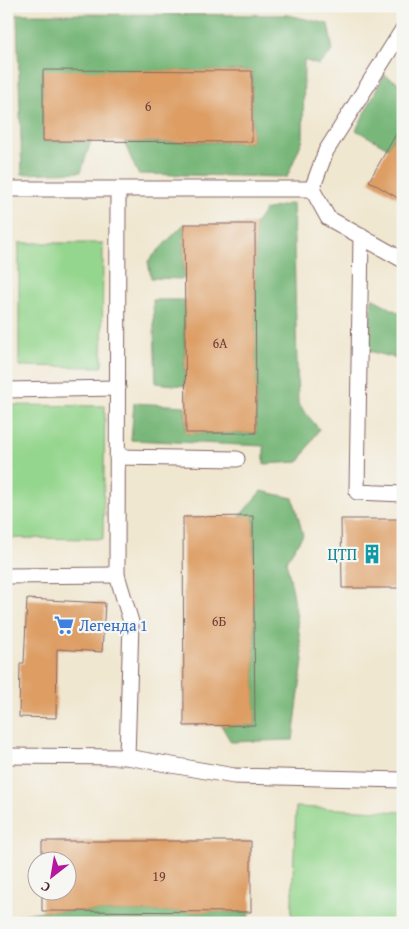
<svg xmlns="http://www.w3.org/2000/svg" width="409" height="929" font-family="'Gentium Book Plus',serif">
  <rect width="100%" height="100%" fill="#f6f6f2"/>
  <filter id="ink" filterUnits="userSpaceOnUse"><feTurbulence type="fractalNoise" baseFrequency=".02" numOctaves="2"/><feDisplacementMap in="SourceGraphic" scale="10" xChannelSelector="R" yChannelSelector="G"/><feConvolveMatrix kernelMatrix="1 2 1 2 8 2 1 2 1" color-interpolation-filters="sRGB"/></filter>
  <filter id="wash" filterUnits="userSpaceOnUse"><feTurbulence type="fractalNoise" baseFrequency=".0096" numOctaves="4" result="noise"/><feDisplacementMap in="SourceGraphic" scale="20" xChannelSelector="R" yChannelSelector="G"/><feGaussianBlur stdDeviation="1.12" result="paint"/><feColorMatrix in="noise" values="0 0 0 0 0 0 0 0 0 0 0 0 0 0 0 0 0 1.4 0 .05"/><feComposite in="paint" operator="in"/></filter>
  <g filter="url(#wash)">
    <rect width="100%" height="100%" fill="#f0e7d0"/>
    <!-- green -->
    <g fill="#95d68e" stroke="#707a5c">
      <polygon points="19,243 103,243 102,367 19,366"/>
      <polygon points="6,405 105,406 103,539 6,538"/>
      <polygon points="296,807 403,812 403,923 291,923"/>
    </g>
    <!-- forest -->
    <g fill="#78b779" stroke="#616b52">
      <polygon points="17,14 288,15 328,24 333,51 319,65 304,60 303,139 287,177 138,174 124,142 252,142 252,71 43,71 43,141 91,141 81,172 22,174"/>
      <polygon points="384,75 403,85 403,122 388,148 356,130"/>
      <polygon points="293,203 298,404 319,429 299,462 264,464 264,446 131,440 134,403 185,406 186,433 256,433 255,224 265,210"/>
      <polygon points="184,224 184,279 151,278 148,261"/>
      <polygon points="372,298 403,315 403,360 369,351"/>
      <polygon points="153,300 184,300 185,386 156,383"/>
      <polygon points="261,491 293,498 303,535 286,561 293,592 303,660 293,740 231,742 221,725 255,725 253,517 240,516"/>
      <polygon points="42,911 251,912 246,923 11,923 15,916"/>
    </g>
    <g id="blocks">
      <!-- building -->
      <g fill="#dd9d64">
        <polygon points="43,70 252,71 252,142 43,141"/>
        <polygon points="403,122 403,201 369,181"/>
        <polygon points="184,224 255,224 256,433 186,433"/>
        <polygon points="253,516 255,725 184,726 183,517"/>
        <polygon points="341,519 403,519 403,588 342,588"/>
        <polygon points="27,599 105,603 102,652 57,649 56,718 19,717 20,663 24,663"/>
        <polygon points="42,841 251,841 251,912 42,911 42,892 68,892 68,862 42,862"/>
      </g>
    </g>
  </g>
  <g filter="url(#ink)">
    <use href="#blocks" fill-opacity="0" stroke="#846565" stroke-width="1"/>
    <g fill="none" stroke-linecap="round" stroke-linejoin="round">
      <defs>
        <g id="service">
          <polyline points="403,29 326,151 312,189 328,218 403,260"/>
          <polyline points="6,189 312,189"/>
          <polyline points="361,236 357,492 403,494"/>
          <polyline points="6,390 118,388"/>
          <polyline points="117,457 237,459"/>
          <polyline points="6,576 117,575"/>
          <polyline points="6,756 127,757 131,622 117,575 118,189"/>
          <polyline points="127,757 234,776 403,780"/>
        </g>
      </defs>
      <!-- service casing -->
      <use href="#service" stroke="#846565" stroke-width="17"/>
      <!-- service -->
      <use href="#service" stroke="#fff" stroke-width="15"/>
    </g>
  </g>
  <!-- icons -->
  <defs>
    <symbol id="building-bare" viewBox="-9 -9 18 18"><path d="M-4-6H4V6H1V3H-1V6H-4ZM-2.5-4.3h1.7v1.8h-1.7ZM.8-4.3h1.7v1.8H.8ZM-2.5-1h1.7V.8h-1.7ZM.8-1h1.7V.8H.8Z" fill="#0f9aa8" stroke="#f6f6f2" stroke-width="2.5" paint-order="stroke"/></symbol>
    <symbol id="supermarket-bare" viewBox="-9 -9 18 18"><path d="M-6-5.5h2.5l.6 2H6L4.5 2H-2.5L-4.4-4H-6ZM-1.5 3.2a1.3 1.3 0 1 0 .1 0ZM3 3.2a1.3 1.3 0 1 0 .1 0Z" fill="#3f7fe0" stroke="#f6f6f2" stroke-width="2.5" paint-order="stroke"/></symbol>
  </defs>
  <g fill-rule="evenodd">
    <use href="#building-bare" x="358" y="540" width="28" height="28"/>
    <use href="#supermarket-bare" x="50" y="611" width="28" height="28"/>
  </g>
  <g text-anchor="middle" stroke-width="4.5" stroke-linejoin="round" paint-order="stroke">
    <!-- number labels -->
    <g font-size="14" fill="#6f3e39">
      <text x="148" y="111">6</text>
      <text x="220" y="348">6А</text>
      <text x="219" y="626">6Б</text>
      <text x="159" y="881">19</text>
    </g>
    <!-- culture labels -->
    <g font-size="16" fill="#0d838f" stroke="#f6f6f2" text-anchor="end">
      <text x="357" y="560">ЦТП</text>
    </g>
    <!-- shop labels -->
    <g font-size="16" fill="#366cbe" stroke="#f6f6f2" text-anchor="start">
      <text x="79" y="631">Легенда 1</text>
    </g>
  </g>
  <!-- margin -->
  <rect width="409" height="929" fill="none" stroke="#f6f6f2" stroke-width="25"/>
  <!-- north arrow -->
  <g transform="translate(52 876) rotate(211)"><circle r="24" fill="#f6f6f2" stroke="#b1a0a2"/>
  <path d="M0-4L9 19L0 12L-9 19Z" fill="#b5179e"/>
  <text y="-8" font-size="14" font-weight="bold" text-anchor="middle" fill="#4a1f2b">С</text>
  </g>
</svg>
